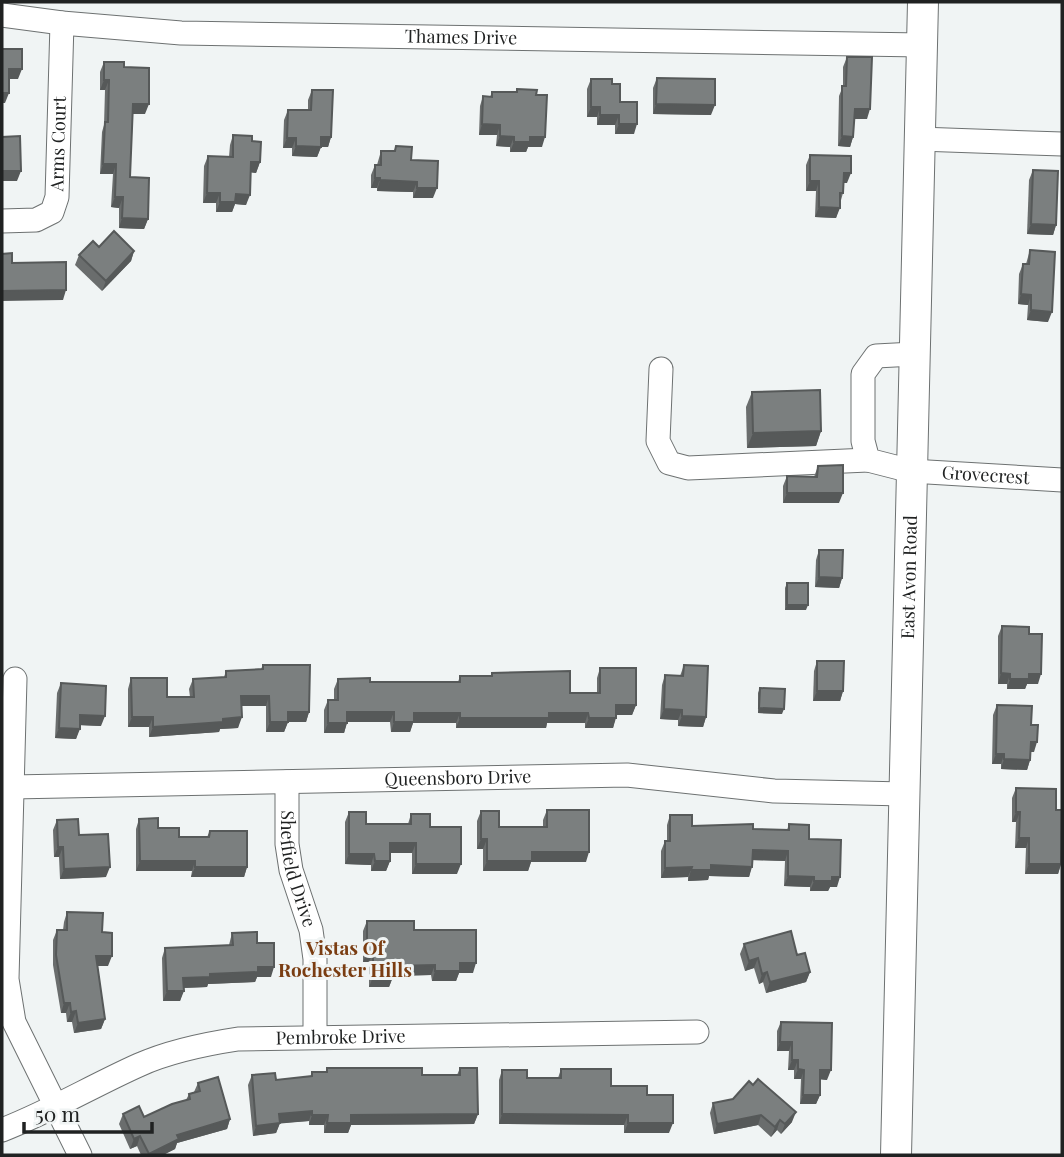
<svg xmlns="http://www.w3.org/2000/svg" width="1064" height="1157" font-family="'Playfair Display',serif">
  <rect width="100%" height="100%" fill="#f0f4f4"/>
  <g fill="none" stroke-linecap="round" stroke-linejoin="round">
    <defs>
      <g id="minor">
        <path id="s1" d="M2,15L62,23L181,33L922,45"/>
        <polyline points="919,139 1062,144"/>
        <path id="s2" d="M2,221L36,220L52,212L57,197L62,23"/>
        <path id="s3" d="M914,354L876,356L863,374V441L868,460L911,471L1062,480"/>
        <polyline points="661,369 658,441 669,463 688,468 868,460"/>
        <polyline points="15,679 7,979 14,1022 80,1155"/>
        <path id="s4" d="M287,782V844L291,870L311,930L315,959V1036"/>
        <path id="s5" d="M12,787L627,775L774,791L904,794"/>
        <path id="s6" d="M2,1130C49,1112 92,1086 139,1065C170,1051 205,1044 238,1039L697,1032"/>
      </g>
      <g id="major">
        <path id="s7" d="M896,1155L923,2"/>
      </g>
    </defs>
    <!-- minor casing -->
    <use href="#minor" stroke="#6d7171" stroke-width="25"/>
    <!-- major casing -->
    <use href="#major" stroke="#6d7171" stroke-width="32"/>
    <!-- minor -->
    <use href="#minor" stroke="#fff" stroke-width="23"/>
    <!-- major -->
    <use href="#major" stroke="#fff" stroke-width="30"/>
  </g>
  <!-- wall -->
  <g fill="#6a6d6d">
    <polygon points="847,57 867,119 854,119 853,137 850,147 838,146 839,96 843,86 843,67"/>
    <polygon points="104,62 124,67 145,114 133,114 130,177 148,219 144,229 119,228 119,208 111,207 113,174 100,174 102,132 104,125 105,90 100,90 100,72"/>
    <polygon points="657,78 711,115 653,114 653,88"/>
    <polygon points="591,79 612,84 634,134 615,134 615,125 597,125 597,117 587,117 587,89"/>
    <polygon points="517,89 536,95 542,147 528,147 526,152 510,152 510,147 496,146 497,135 479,135 480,106 483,96 490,97 492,92 516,92"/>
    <polygon points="312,90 331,137 328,147 321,147 317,157 292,156 292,148 283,148 284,120 288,110 308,110 308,100"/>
    <polygon points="233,135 252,141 260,162 256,173 251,172 246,205 235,204 232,212 216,212 216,203 203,203 204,166 208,156 229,157 230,145"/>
    <polygon points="396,146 411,160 433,198 413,198 413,192 377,191 377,188 371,188 371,175 375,165 377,165 381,151 394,151"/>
    <polygon points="810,155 847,183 844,183 843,193 836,218 815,217 816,191 806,191 806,165"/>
    <polygon points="1033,170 1056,225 1053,235 1027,234 1029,180"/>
    <polygon points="99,247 134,251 131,261 102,291 75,265 79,255"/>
    <polygon points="1030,250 1048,322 1027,320 1028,305 1018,304 1019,274 1023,264 1026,264"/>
    <polygon points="752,392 821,431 816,446 747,448 746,407"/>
    <polygon points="818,466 839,503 783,503 783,486 787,476 814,477"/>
    <polygon points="819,550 842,578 839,588 815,587 816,560"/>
    <polygon points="787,583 806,610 785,610 785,588"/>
    <polygon points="1002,626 1029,634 1038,684 1027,684 1025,689 1007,689 1007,684 998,684 998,636"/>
    <polygon points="817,661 843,691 840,701 813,701 814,671"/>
    <polygon points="263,665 309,712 306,722 288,722 284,732 266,732 266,706 241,706 238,728 220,729 219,732 149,737 149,727 128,727 128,689 131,678 167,697 190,697 189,689 193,679 224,677 226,671 261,669"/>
    <polygon points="684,665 706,717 703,727 678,726 678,720 660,719 662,685 665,675 680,676"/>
    <polygon points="600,668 636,705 632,715 616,715 613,728 585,728 585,723 547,723 546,728 456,728 456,723 413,723 410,732 391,732 390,722 347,722 344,733 324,733 324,710 328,700 334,700 334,689 338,679 370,682 458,682 460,676 491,676 492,673 570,693 597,693 597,678"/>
    <polygon points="61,683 101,726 80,725 76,739 55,738 57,693"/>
    <polygon points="760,688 782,714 758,713 758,693"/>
    <polygon points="997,705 1034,752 1031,752 1030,760 1027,770 1001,769 1001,764 992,764 993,715"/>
    <polygon points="1016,788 1056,810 1061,864 1058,874 1025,874 1026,848 1015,848 1016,822 1012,822 1012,798"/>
    <polygon points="547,810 586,862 531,862 528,871 483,871 483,849 477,849 477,821 481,811 499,827 543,827 543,820"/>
    <polygon points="349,812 366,824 408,824 411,814 430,827 457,874 412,874 412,853 390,853 390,861 386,871 371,871 371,865 345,864 345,822"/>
    <polygon points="670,815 692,826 787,830 789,824 809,839 837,887 830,887 828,891 810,891 810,887 784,886 785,861 753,860 749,877 709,876 708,880 688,881 688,877 661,878 661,851 665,841 667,841 667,825"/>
    <polygon points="139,819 179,837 207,837 210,831 247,867 244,877 191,877 192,871 136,871 136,829"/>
    <polygon points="57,820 79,835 106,877 60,879 59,857 54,857 53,830"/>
    <polygon points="67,912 102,932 108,966 97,966 105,1019 101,1029 74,1033 72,1022 67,1022 66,1013 61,1013 53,965 53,940 57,930 63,930 64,922"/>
    <polygon points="367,921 414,930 473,973 459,973 456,981 432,981 431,975 393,976 389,987 369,987 369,962 363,962 363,931"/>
    <polygon points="232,933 257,943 271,977 257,977 255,982 208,984 207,987 184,988 180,1001 163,1001 162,958 165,948 229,945"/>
    <polygon points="744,944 797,955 810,972 806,982 766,993 763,982 759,984 754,968 745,971 740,954"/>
    <polygon points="781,1022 827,1080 820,1079 820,1095 816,1104 800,1104 801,1079 794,1079 794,1070 788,1070 789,1051 777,1051 777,1031"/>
    <polygon points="327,1068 422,1075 457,1075 460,1068 478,1114 474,1124 351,1125 348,1133 324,1133 324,1125 309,1125 309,1121 280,1123 276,1133 253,1136 248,1085 252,1075 276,1080 310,1077 312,1072 326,1072"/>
    <polygon points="561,1069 611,1086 647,1095 669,1133 624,1133 624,1125 499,1124 499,1080 502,1070 527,1078 558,1078"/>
    <polygon points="198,1083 230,1119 227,1129 177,1143 175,1149 163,1155 141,1155 137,1146 130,1149 119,1124 123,1114 144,1117 186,1100 189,1094 194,1092"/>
    <polygon points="713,1103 792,1122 781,1134 777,1130 771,1137 758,1125 714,1134 710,1113"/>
  </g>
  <!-- shaded-wall -->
  <g fill="#565959">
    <polygon points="9,69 22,69 18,79 6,79"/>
    <polygon points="104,80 109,80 105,90 100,90"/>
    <polygon points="2,93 9,93 5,103 2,103"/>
    <polygon points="133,104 149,104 145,114 130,114"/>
    <polygon points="656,104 715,105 711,115 653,114"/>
    <polygon points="591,107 600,107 597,117 587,117"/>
    <polygon points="855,109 870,109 867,119 851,119"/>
    <polygon points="600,115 619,115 615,125 597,125"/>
    <polygon points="482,124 500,125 497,135 479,135"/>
    <polygon points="619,124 637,124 634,134 615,134"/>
    <polygon points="500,136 514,137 510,147 496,146"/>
    <polygon points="842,136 853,137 850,147 838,146"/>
    <polygon points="321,137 331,137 328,147 321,147 317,157 292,156 296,146"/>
    <polygon points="530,137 545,137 542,147 528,147 526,152 510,152 514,142"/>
    <polygon points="287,138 296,138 292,148 283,148"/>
    <polygon points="251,162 260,162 256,173 247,172"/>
    <polygon points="103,164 116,164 113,174 100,174"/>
    <polygon points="2,171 21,171 17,181 2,181"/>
    <polygon points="844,173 851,173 847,183 840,183"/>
    <polygon points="375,178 380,178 377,188 371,188"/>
    <polygon points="380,180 417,182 413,192 377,191"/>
    <polygon points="810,181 819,181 816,191 806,191"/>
    <polygon points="417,188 437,188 433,198 413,198"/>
    <polygon points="207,193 220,193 216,203 203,203"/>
    <polygon points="236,194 250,195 246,205 235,204 232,212 216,212 220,202"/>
    <polygon points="115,197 123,197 119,208 111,207"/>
    <polygon points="819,207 840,208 836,218 815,217"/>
    <polygon points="122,218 148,219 144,229 119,228"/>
    <polygon points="1031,224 1056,225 1053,235 1027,234"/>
    <polygon points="134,251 131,261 102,291 106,281"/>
    <polygon points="66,290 63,300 2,301 2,291"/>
    <polygon points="1021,294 1031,295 1028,305 1018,304"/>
    <polygon points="1031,310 1052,312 1048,322 1027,320"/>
    <polygon points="821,431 816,446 747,448 753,433"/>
    <polygon points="787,493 843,493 839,503 783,503"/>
    <polygon points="819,577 842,578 839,588 815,587"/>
    <polygon points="787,605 808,605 806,610 785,610"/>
    <polygon points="1001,673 1010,674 1007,684 998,684"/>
    <polygon points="1029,674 1041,674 1038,684 1027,684 1025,689 1007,689 1010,679"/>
    <polygon points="817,691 843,691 840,701 813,701"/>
    <polygon points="241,696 269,696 266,706 237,706"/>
    <polygon points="616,705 636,705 632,715 612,715"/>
    <polygon points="759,708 784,709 782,714 758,713"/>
    <polygon points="664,709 682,710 678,720 660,719"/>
    <polygon points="288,712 309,712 306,722 288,722 284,732 266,732 270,722"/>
    <polygon points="347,712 394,712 390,722 343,722"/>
    <polygon points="414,713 460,713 456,723 413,723 410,732 391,732 394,722"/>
    <polygon points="549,713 588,713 585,723 547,723 546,728 456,728 460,718"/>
    <polygon points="80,715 105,716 101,726 77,725"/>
    <polygon points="682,716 706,717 703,727 678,726"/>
    <polygon points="132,717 153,717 149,727 128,727"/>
    <polygon points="242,717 238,728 220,729 219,732 149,737 153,727"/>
    <polygon points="589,718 616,718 613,728 585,728"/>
    <polygon points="328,723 347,723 344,733 324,733"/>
    <polygon points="59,728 80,729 76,739 55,738"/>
    <polygon points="1031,742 1037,742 1034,752 1027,752"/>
    <polygon points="996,754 1004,754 1001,764 992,764"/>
    <polygon points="1004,759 1030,760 1027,770 1001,769"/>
    <polygon points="1016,812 1020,812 1016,822 1012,822"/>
    <polygon points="1019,838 1029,838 1026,848 1015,848"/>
    <polygon points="481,839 487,839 483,849 477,849"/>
    <polygon points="390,843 416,843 412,853 386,853"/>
    <polygon points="58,847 63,847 59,857 54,857"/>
    <polygon points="753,850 788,851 785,861 749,860"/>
    <polygon points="532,852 589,852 586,862 531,862 528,871 483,871 487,861"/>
    <polygon points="349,854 374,854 371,865 345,864"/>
    <polygon points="140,861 195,861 192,871 136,871"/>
    <polygon points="375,861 390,861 386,871 371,871"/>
    <polygon points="416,864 461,864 457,874 412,874"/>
    <polygon points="1029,864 1061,864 1058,874 1025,874"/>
    <polygon points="711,865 752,867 749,877 709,876 708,880 688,881 691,870"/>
    <polygon points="110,867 106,877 60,879 64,869"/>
    <polygon points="195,867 247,867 244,877 191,877"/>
    <polygon points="692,867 688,877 661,878 665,868"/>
    <polygon points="788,876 814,877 810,887 784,886"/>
    <polygon points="832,877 840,877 837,887 830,887 828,891 810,891 814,881"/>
    <polygon points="367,952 373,952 369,962 363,962"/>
    <polygon points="96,956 112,956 108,966 92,966"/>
    <polygon points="758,958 754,968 745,971 749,961"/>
    <polygon points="460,963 476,963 473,973 459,973 456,981 432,981 435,971"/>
    <polygon points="435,965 431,975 389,976 393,966"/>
    <polygon points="258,967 274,967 271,977 257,977 255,982 208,984 207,987 180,988 183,978"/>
    <polygon points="767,972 763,982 759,984 762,974"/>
    <polygon points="810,972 806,982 766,993 770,982"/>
    <polygon points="373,977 393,977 389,987 369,987"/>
    <polygon points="167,991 184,991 180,1001 163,1001"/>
    <polygon points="64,1003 70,1003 66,1013 61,1013"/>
    <polygon points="76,1011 72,1022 67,1022 71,1012"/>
    <polygon points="105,1019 101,1029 74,1033 78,1023"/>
    <polygon points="780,1042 792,1042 789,1051 777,1051"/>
    <polygon points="792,1060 798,1060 794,1070 788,1070"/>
    <polygon points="798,1069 804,1070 801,1079 794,1079"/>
    <polygon points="820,1070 831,1070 827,1080 817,1079"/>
    <polygon points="803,1095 820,1095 816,1104 800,1104"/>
    <polygon points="312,1111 309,1121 275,1124 279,1114"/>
    <polygon points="796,1112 792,1122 781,1134 785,1124"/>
    <polygon points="478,1114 474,1124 351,1125 348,1133 324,1133 327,1123 351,1115"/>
    <polygon points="502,1114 628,1115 624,1125 499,1124"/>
    <polygon points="312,1115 328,1115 324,1125 309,1125"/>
    <polygon points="761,1115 758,1125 714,1134 717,1124"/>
    <polygon points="230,1119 227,1129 177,1143 175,1149 163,1155 148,1155 149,1154 177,1135"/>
    <polygon points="780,1120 777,1130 771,1137 775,1127"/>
    <polygon points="280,1123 276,1133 253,1136 256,1126"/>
    <polygon points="628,1123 673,1123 669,1133 624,1133"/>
    <polygon points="140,1136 137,1146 130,1149 134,1139"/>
  </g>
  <!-- building -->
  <g fill="#7b7f7f" stroke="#565959" stroke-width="2">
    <polygon points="2,49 22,49 22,69 9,69 9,93 2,93"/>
    <polygon points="847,57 872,57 870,109 855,109 853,137 842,136 842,86 846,86"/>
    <polygon points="104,62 124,62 124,67 149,68 149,104 133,104 130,177 149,178 148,219 122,218 123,197 115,197 116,164 103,164 105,122 108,122 109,80 104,80"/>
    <polygon points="657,78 715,79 715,105 656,104"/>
    <polygon points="591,79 612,79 612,84 620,84 620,102 637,102 637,124 619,124 619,115 600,115 600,107 591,107"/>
    <polygon points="517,89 537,90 536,95 547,95 545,137 530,137 530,142 514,142 514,137 500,136 500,125 482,124 483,96 492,97 492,92 517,92"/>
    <polygon points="312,90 333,90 331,137 321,137 321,147 296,146 296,138 287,138 288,110 311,110"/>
    <polygon points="233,135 252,136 252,141 261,142 260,162 251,162 250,195 236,194 235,202 220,202 220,193 207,193 208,156 233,157"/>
    <polygon points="20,136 21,171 2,171 2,137"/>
    <polygon points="396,146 412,147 411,160 438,161 437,188 417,188 417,182 380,180 380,178 375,178 375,165 381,165 381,151 395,151"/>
    <polygon points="810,155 851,156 851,173 844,173 843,193 840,193 840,208 819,207 819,181 810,181"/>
    <polygon points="1033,170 1058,171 1056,225 1031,224"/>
    <polygon points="114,231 134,251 106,281 79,255 93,241 99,247"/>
    <polygon points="1030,250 1055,252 1052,312 1031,310 1031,295 1021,294 1023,264 1029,264"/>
    <polygon points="12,253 12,263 66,262 66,290 2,291 2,254"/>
    <polygon points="820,390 821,431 753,433 752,392"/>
    <polygon points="843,465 843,493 787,493 787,476 817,477 818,466"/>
    <polygon points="819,550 843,550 842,578 819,577"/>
    <rect x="787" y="583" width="21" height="22"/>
    <polygon points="1002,626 1029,627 1029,634 1042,634 1041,674 1029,674 1029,679 1010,679 1010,674 1001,673"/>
    <polygon points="817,661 844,661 843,691 817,691"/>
    <polygon points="263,665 310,665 309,712 288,712 288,722 270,722 269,696 241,696 242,717 223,719 223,722 153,727 153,717 132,717 131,678 167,678 167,697 194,697 193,679 226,677 226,671 263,669"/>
    <polygon points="684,665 708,666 706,717 682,716 682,710 664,709 665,675 683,676"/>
    <polygon points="600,668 636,668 636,705 616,705 616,718 589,718 588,713 549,713 549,718 460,718 460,713 414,713 414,722 394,722 394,712 347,712 347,723 328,723 328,700 338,700 338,679 370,678 370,682 460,682 460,676 492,676 492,673 570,671 570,693 600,693"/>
    <polygon points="61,683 106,686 105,716 80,715 80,729 59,728"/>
    <polygon points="760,688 785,689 784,709 759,708"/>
    <polygon points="997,705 1032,706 1031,725 1038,725 1037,742 1031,742 1030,760 1004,759 1004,754 996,754"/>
    <polygon points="1016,788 1056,789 1056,810 1062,810 1061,864 1029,864 1029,838 1019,838 1020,812 1016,812"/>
    <polygon points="547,810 589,810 589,852 532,852 532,861 487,861 487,839 481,839 481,811 499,811 499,827 547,827"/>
    <polygon points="349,812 366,812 366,824 411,824 411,814 430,814 430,827 461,827 461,864 416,864 416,843 390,843 390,861 375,861 374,854 349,854"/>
    <polygon points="670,815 692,815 692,826 753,824 753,829 789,830 789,824 809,825 809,839 841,840 840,877 832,877 832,881 814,881 814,877 788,876 788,851 753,850 752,867 711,865 711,870 691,870 692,867 665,868 665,841 670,841"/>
    <polygon points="158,818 158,828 179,828 179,837 209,837 210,831 247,831 247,867 195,867 195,861 140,861 139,819"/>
    <polygon points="78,819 79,835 108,834 110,867 64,869 63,847 58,847 57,820"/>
    <polygon points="67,912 103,913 102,932 112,933 112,956 96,956 105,1019 78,1023 76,1011 71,1012 70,1003 64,1003 56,955 57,930 67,930"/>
    <polygon points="367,921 414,921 414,930 476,930 476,963 460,963 460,971 435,971 435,965 393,966 393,977 373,977 373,952 367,952"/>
    <polygon points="791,931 797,955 805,953 810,972 770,982 767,972 762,974 758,958 749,961 744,944"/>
    <polygon points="257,932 257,943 274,943 274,967 258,967 258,972 210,974 210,977 183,978 184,991 167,991 165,948 233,945 232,933"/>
    <polygon points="781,1022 832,1023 831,1070 820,1070 820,1095 803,1095 804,1070 798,1069 798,1060 792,1060 792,1042 780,1042"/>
    <polygon points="327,1068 422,1068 422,1075 460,1075 460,1068 477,1068 478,1114 351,1115 351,1123 327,1123 328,1115 312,1115 312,1111 279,1114 280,1123 256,1126 252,1075 275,1073 276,1080 312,1076 312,1072 327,1072"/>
    <polygon points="561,1069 611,1069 611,1086 647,1086 647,1095 673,1095 673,1123 628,1123 628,1115 502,1114 502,1070 527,1070 527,1078 561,1078"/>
    <polygon points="218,1077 230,1119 177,1135 179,1139 149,1154 140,1136 134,1139 123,1114 139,1106 144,1117 172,1104 190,1099 189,1094 200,1091 198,1083"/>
    <polygon points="758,1079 796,1112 785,1124 780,1120 775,1127 761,1115 717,1124 713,1103 733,1099 749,1081 753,1085"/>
  </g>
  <g text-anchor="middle" stroke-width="6" stroke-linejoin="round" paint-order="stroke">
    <!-- street labels -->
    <g font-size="18" fill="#202222" stroke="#f0f4f4">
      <text dy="6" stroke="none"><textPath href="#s1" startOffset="460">Thames Drive</textPath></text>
      <text dy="6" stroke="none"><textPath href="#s2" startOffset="121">Arms Court</textPath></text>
      <text dy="6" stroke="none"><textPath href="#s3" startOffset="266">Grovecrest</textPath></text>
      <text dy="6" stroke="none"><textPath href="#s7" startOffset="578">East Avon Road</textPath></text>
      <text dy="6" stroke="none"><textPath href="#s5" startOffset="446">Queensboro Drive</textPath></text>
      <text dy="6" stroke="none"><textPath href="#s4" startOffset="88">Sheffield Drive</textPath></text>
      <text dy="6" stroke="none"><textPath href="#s6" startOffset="357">Pembroke Drive</textPath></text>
    </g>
    <!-- neighbourhood labels -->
    <g font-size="19" font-weight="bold" fill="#7a3d12" stroke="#f0f4f4">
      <text x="345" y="955">Vistas Of<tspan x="345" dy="22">Rochester Hills</tspan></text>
    </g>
  </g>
  <!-- border -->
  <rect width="1064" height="1157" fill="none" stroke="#202222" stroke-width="7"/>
  <!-- scale -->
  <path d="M24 1122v10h128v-10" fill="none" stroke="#202222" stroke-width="3.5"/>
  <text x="35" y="1122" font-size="21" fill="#202222" stroke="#f0f4f4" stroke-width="5" paint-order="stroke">50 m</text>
</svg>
